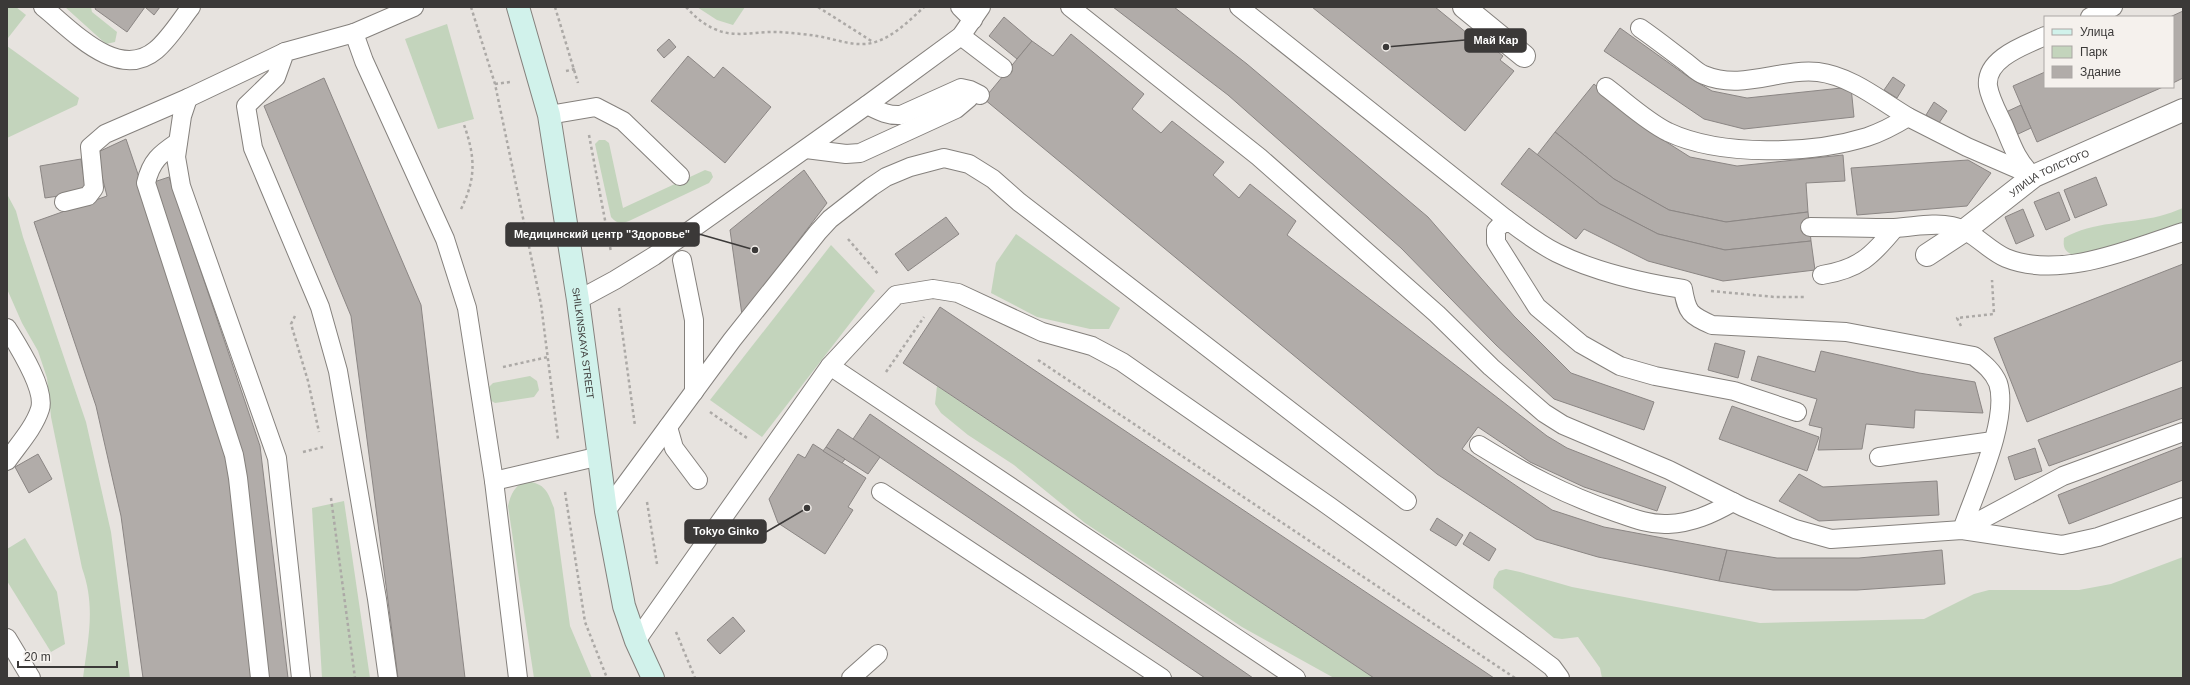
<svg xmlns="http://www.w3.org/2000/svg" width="2190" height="685" font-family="Arial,sans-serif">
  <rect width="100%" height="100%" fill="#e7e3df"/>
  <!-- green -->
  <g fill="#c3d4bc">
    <polygon points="7,7 16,7 26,15 8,38"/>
    <polygon points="65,7 91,7 92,12 117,32 115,42 106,44"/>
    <polygon points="697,7 745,7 733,25 717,20"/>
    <polygon points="447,24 474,119 438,129 405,39"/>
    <polygon points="7,46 79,98 77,105 7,138"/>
    <path d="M599,140H605L609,143L623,208L705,170L711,172L713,177L709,183L629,221C621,224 617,224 611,217L595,144Z"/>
    <path d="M7,194L16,211L23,237L86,422L111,532L130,678H83C88,639 96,607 82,568L51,417L47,378L38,351L22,323L7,289Z"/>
    <path d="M2183,208V228L2146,240L2073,255C2064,251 2063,247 2064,238C2094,221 2127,224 2160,216C2168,214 2175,211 2183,208Z"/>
    <polygon points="1016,234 1120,308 1109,329 1090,329 1037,317 991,293 996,263"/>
    <polygon points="831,245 875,291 762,437 710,400"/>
    <polygon points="530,376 537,381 539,390 534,397 495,403 488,399 487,389 493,383"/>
    <polygon points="937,386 1374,678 1334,678 1242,627 1085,523 1014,465 968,435 941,413 935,404"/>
    <path d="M526,481C545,484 547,490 554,508L570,626L592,678H534L508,506C511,494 514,486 526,481Z"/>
    <polygon points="344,501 370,678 322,678 312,508"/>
    <polygon points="25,538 57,592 65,644 51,652 7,581 7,549"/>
    <polygon points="2183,557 2183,678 1602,678 1600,668 1578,637 1562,639 1554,638 1493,588 1494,579 1499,571 1506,569 1520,572 1572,587 1760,623 1924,619 1974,594 1989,590 2079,590 2111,584"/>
  </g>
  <!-- building -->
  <g fill="#b1aca9" stroke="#8b8684">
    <polygon points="96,7 160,7 154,15 145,7 127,32 95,9"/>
    <polygon points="1113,7 1174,7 1247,64 1428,217 1514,316 1571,373 1654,402 1644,430 1554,399 1496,345 1401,248 1228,95"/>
    <polygon points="1312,7 1435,7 1473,38 1476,34 1503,56 1500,60 1514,71 1465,131"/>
    <polygon points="2183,11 2183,78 2173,83 2173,17 2170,17"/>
    <polygon points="1004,17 1032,41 1017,59 989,36"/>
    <polygon points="1620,28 1690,78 1712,91 1747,98 1851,87 1854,117 1744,129 1704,119 1604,51"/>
    <polygon points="1071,34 1144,94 1132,109 1161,133 1172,121 1224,162 1213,175 1239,198 1250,184 1296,221 1287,235 1547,436 1567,448 1666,487 1657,511 1584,487 1530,462 1478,427 1462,449 1552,510 1604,527 1727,550 1719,581 1598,557 1536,539 1437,474 984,99 1032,41 1053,56"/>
    <polygon points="669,39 676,47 664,58 657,50"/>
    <polygon points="688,56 714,78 723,67 771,107 725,163 651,101"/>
    <polygon points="2045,72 2045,87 2163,87 2037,142 2013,86"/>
    <polygon points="1893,77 1905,85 1897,98 1884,90"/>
    <polygon points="324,78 421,305 465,678 398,678 351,316 264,106"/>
    <polygon points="1594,84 1649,131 1690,157 1737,166 1843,155 1845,181 1806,183 1808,212 1726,222 1669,210 1614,179 1555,132"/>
    <polygon points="1934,102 1947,111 1939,123 1926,115"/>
    <polygon points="2021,105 2031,128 2016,135 2006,112"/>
    <polygon points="1555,132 1614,179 1669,210 1726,222 1808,212 1811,241 1725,250 1658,234 1600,204 1537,155"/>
    <polygon points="126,139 142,186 169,177 260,446 288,678 143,678 121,516 96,406 34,222 107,196 96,153"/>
    <polygon points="1529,148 1600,204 1658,234 1725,250 1811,241 1815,270 1723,281 1648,261 1584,229 1576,239 1501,184"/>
    <polygon points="81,159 86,192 45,198 40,166"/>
    <polygon points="1968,160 1991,173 1967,206 1857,215 1851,168"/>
    <polygon points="804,170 827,203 742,315 730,230"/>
    <polygon points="2096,177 2107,205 2075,218 2064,190"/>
    <polygon points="2059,192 2070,220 2046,230 2034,202"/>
    <polygon points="2023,209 2034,236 2016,244 2005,217"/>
    <polygon points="946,217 959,234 908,271 895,254"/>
    <polygon points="2183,264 2183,360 2027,422 1994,338"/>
    <polygon points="940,307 1097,412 1494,678 1374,678 903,363"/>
    <polygon points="1715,343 1745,351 1738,378 1708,370"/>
    <polygon points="1821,351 1919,373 1975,382 1983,413 1915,410 1914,428 1866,424 1862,449 1818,450 1822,428 1809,425 1817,399 1751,380 1758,356 1815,372"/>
    <polygon points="2183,387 2183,418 2049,466 2038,440"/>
    <polygon points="1732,406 1819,437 1807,471 1719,439"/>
    <polygon points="870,414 1121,587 1253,678 1205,678 853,439"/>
    <polygon points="838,429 880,457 868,474 826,447"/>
    <polygon points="813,444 866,478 848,507 853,510 825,554 778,523 769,499 798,454 805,458"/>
    <polygon points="2183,446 2183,480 2069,524 2058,495"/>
    <polygon points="826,447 845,459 842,463 823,451"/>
    <polygon points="2035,448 2042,471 2015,480 2008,457"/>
    <polygon points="38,454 52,479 29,493 15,467"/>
    <polygon points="1799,474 1823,487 1937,481 1939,515 1819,521 1779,501"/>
    <polygon points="1437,518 1463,535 1456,546 1430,530"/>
    <polygon points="1470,532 1496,549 1489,561 1463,544"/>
    <polygon points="1727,550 1777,558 1859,558 1942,550 1945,584 1857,590 1773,590 1719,581"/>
    <polygon points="733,617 745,631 720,654 707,640"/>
  </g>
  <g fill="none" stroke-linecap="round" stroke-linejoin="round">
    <defs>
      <g id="lane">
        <path d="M43,7C72,30 118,82 156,50C170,38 180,21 191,7"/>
        <polyline points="960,7 973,20"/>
        <polyline points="1070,7 1259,157 1437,314 1491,367 1544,413 1563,425 1669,470 1743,507 1795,529 1831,539 1962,530 2062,545 2098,537 2183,507"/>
        <polyline points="1239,7 1506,219"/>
        <polyline points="2090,17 2113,7"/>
        <path d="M1640,28C1656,39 1671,51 1687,63C1692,67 1698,73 1704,75C1742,91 1780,68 1818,72C1851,76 1881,101 1908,117"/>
        <polyline points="354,33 414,7"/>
        <polyline points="961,36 1003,68"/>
        <path d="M1606,87C1626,102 1646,121 1668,132C1721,157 1812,154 1867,137C1882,132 1895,125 1908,117L1967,147L2034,176"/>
        <polyline points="188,98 182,116 176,157 181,186 277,458 301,678"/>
        <path d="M867,105C879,111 888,116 901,115L961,88L970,90L980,95"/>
        <polyline points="549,115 596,107 623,121 680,176"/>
        <path d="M178,142C160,154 151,161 146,183L234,455L238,478L260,678"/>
        <polyline points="806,149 846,154 860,153 956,109 969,98"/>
        <path d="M2031,174C2016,159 2012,145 2004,126C1998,113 1990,99 1988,86C1985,58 2026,45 2045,36"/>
        <polyline points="64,202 88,196 94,188 90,147 105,134 188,98 285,52"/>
        <path d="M1810,227C1838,227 1866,228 1894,228C1914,227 1933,222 1952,226C1973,230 1987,250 2006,258C2060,280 2131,249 2183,232"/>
        <polyline points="682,260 694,320 694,392"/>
        <path d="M1822,275C1859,269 1872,256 1895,228"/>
        <polyline points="578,300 615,280 654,256 867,105 961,36 981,7"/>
        <path d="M7,328C18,346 46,389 40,409C34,428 18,445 7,461"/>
        <polyline points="830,366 1296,678"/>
        <path d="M1797,412L1734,391L1655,376L1620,366L1581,344L1537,307L1496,242V230L1506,219C1522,231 1539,244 1557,253C1593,271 1643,283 1683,289C1687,313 1690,315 1712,325L1846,332L1974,356C1984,364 1993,371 1998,383C2010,419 1974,494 1962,530"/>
        <polyline points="668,427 674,448 698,480"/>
        <path d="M1479,445C1526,474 1563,494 1615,512C1632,518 1649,525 1668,524C1692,523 1712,514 1733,502"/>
        <polyline points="1879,457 1993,441"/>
        <polyline points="494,481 600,456"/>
        <polyline points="881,492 1162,678"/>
        <polyline points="606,511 732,340 818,232 830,219 871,187 886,177 910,167 944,158 969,164 993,179 1019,202 1407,501"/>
        <polyline points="1962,530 2063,476 2183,432"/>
        <polyline points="7,638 31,678"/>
        <polyline points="636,641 830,366 896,295 933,289 958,293 1042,332 1092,346 1122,362 1329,506 1532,652 1552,667 1560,678"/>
        <polyline points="388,678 377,599 338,371 320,307 253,148 246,106 276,77 285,52 354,33 364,61 445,239 467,308 494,481 518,678"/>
        <polyline points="851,678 878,654"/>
      </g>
      <g id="street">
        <polyline points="1464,7 1524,56"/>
        <path id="s1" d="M1927,255L1965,230L2034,176L2183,110"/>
      </g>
      <g id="secondary">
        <path id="s2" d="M518,7L549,115L578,300L606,511L624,606L636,641L653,678"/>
      </g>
    </defs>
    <!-- lane casing -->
    <use href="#lane" stroke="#85817d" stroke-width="20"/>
    <!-- street casing -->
    <use href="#street" stroke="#85817d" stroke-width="24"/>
    <!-- secondary casing -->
    <use href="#secondary" stroke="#85817d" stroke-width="24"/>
    <!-- path -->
    <g stroke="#aca9a6" stroke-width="2.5" stroke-dasharray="3 3" stroke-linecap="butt">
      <polyline points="471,7 495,84 541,304 558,439"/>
      <polyline points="555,7 578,83"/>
      <path d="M686,7C695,17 704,25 717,30C736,38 758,31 778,32C791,33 805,34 817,36C836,39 853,47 872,43C892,38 909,21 924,7"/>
      <polyline points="818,7 873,42"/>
      <polyline points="566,71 575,69"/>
      <polyline points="495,84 510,82"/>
      <polyline points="589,135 611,252"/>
      <path d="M461,209C477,177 475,155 463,122"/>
      <polyline points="848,239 879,275"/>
      <polyline points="1711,291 1775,297 1806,297"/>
      <polyline points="619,308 635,426"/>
      <polyline points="295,316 291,324 308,381 319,432"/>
      <polyline points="1961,326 1957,318 1994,314 1992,280"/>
      <polyline points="1038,360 1515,678"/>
      <polyline points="503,367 548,357"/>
      <polyline points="886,372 924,317"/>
      <polyline points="710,412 747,438"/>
      <polyline points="303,452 323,447"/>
      <polyline points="565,492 585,622 607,678"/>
      <polyline points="331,498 355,678"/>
      <polyline points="647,502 657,564"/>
      <polyline points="676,632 695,678"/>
    </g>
    <!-- lane -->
    <use href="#lane" stroke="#fff" stroke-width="18"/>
    <!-- street -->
    <use href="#street" stroke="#fff" stroke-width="22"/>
    <!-- secondary -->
    <use href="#secondary" stroke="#d1f2eb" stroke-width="22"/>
  </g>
  <g text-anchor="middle" stroke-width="3" stroke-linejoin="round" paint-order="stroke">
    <!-- street labels -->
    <g font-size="10" fill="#3b3938" stroke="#f5f1ed">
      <text dy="4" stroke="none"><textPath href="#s1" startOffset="148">УЛИЦА ТОЛСТОГО</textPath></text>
      <text dy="4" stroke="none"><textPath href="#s2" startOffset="343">SHILKINSKAYA STREET</textPath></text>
    </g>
  </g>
  <!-- callouts -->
  <path fill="none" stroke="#3b3938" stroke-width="1.5" d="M1386 47L1465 40M755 250L699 234M807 508L766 532"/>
  <g fill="#3b3938" stroke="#f5f1ed" stroke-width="1.5">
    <circle cx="1386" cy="47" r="4"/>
    <circle cx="755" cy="250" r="4"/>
    <circle cx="807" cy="508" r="4"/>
  </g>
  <g fill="#3b3938" stroke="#3b3938" stroke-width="1.5">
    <rect x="1465" y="29" width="61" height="23" rx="4"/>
    <rect x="506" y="223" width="193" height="23" rx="4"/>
    <rect x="685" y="520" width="81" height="23" rx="4"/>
  </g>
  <g font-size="11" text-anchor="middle" font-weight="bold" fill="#fff">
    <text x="1496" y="44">Май Кар</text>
    <text x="602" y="238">Медицинский центр "Здоровье"</text>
    <text x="726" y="535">Tokyo Ginko</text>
  </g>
  <!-- border -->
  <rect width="2190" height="685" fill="none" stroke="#3b3938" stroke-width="16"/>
  <!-- legend -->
  <rect x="2044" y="16" width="130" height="72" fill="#f5f1ed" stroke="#aba7a5"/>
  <rect x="2052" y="29" width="20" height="6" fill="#d1f2eb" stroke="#aba7a5"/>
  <text x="2080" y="36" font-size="12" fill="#3b3938">Улица</text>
  <rect x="2052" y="46" width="20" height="12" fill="#c3d4bc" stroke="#aba7a5"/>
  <text x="2080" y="56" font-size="12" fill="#3b3938">Парк</text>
  <rect x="2052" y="66" width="20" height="12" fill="#b1aca9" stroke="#aba7a5"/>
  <text x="2080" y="76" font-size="12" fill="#3b3938">Здание</text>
  <!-- scale -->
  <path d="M18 661v6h99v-6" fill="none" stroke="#3b3938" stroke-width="2"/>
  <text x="24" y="661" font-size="12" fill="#3b3938" stroke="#f5f1ed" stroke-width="3" paint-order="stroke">20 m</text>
</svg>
